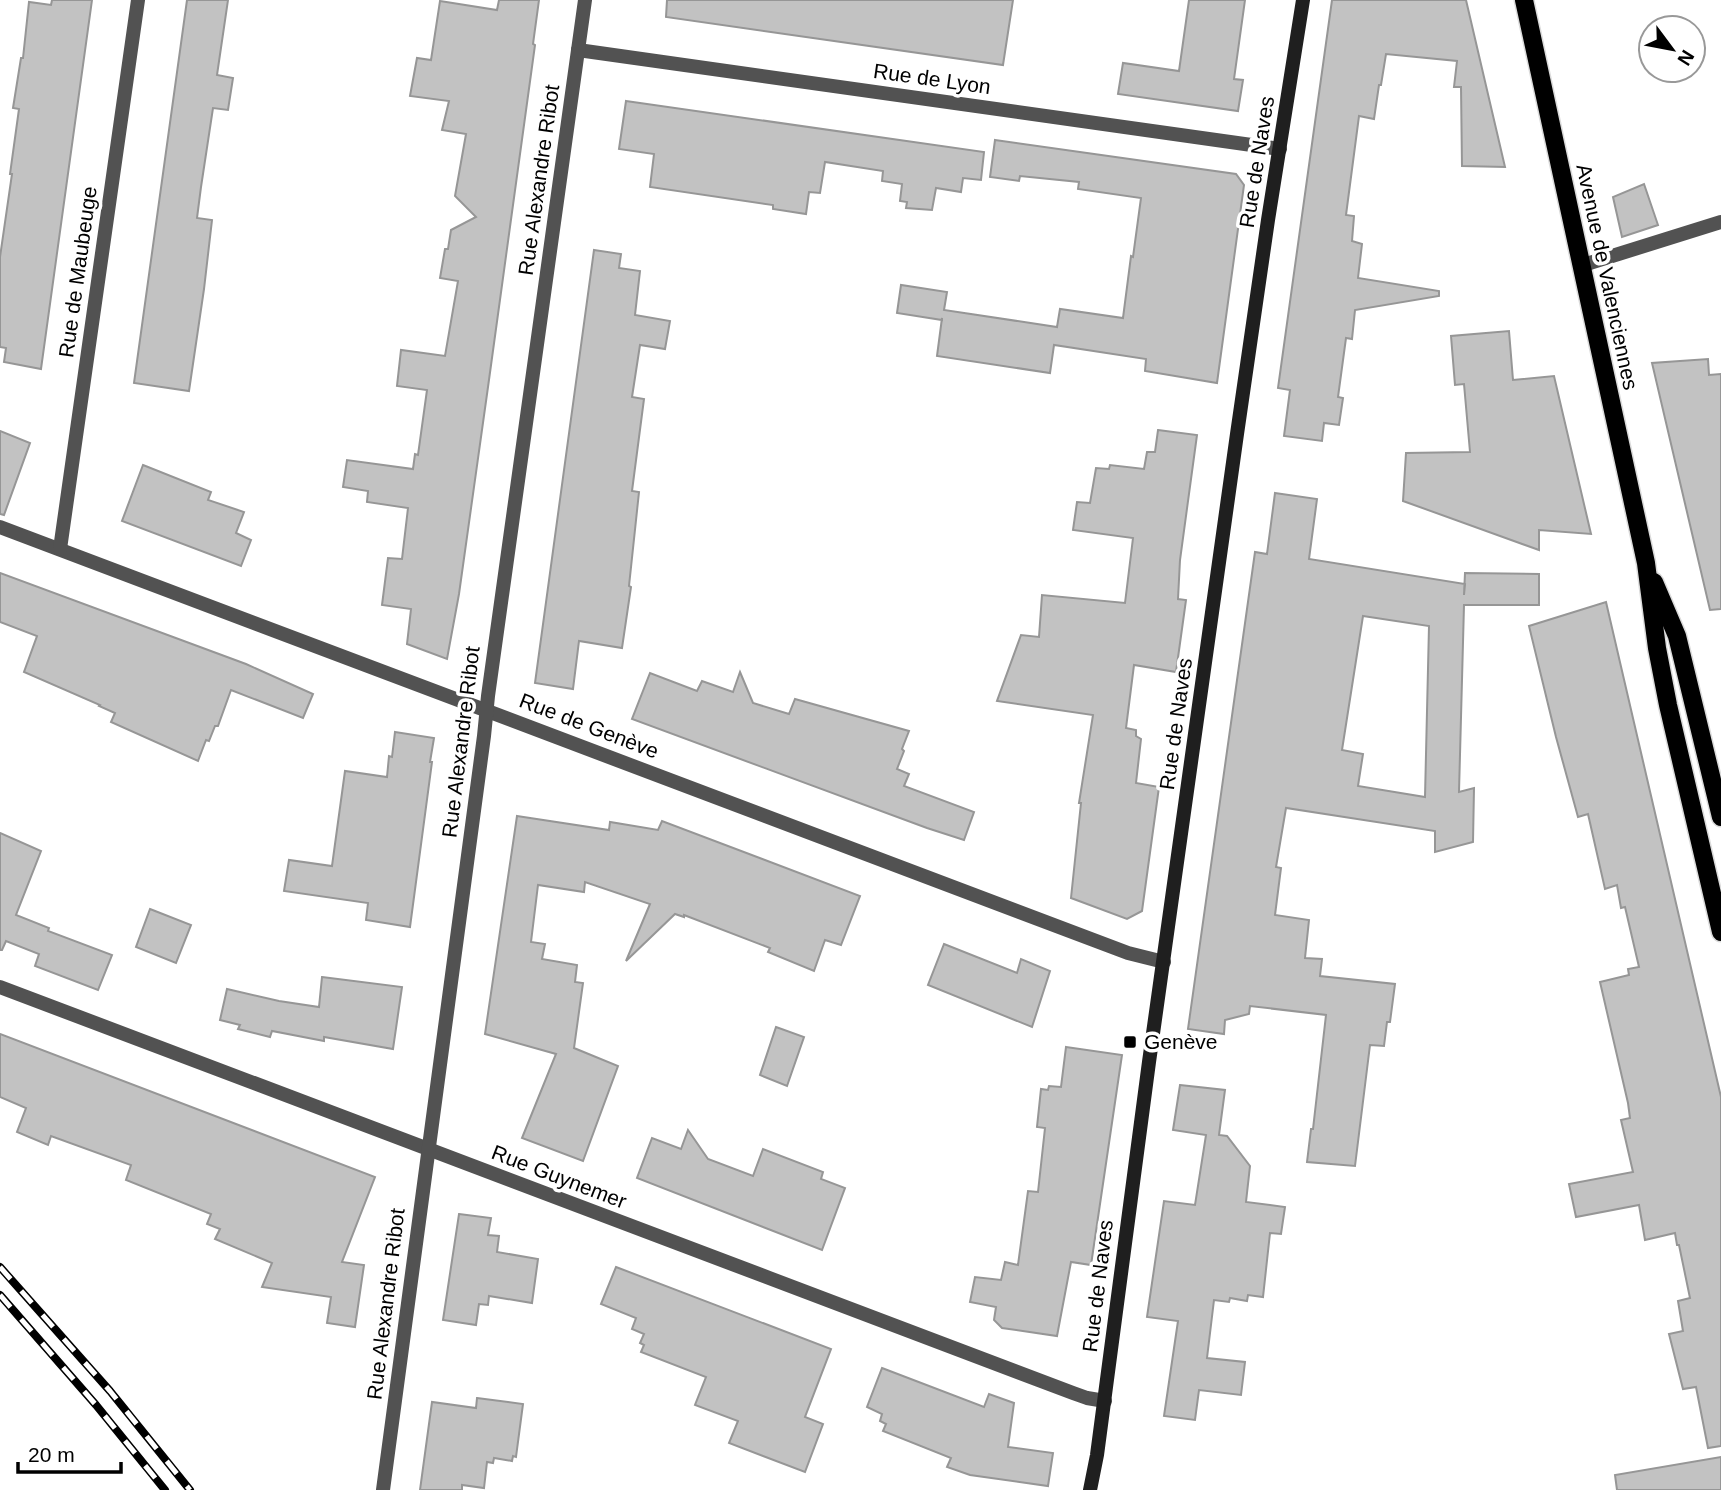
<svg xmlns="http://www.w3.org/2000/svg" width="1721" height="1490" font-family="Arial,sans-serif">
  <rect width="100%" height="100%" fill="#fff"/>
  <!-- building -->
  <g fill="#c2c2c2" stroke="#969696" stroke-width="2" fill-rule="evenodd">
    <polygon points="52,0 92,0 41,369 4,362 6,348 0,347 0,257 12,174 10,174 19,109 13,108 21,58 23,58 29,2 51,5"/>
    <polygon points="187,0 228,0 217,75 233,78 228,110 213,108 201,187 197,218 212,220 204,289 189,391 134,383"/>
    <polygon points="499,0 539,0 533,44 535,45 488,387 459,594 447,659 407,644 411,609 382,605 388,558 402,559 408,508 367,502 368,491 343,487 347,460 413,469 415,454 418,455 427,390 397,386 401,350 445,356 458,281 440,278 445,249 448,249 451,230 476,217 455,196 466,134 442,130 449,101 410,96 417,58 431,60 440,1 497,10"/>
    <polygon points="667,0 1013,0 1003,65 666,17"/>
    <polygon points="1189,0 1245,0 1234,79 1243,80 1238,111 1118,94 1123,63 1179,71"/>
    <polygon points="1332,0 1466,0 1505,167 1462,166 1461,87 1454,87 1457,61 1386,54 1381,85 1379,85 1374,119 1359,116 1346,215 1354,216 1352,241 1362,244 1358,278 1439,291 1439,296 1355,310 1352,339 1346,338 1338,397 1343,398 1339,425 1324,423 1322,441 1284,436 1290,390 1278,388"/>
    <polygon points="626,101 984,152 981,180 963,178 961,192 936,188 932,210 906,208 907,202 900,201 902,184 882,181 883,171 825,162 820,193 809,192 806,214 773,209 773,205 650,187 654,154 619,149"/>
    <polygon points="995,140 1236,174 1244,185 1217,383 1145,371 1146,359 1054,345 1050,373 937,356 942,318 942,320 897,313 901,285 947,292 944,310 1057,327 1060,309 1123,318 1131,256 1133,257 1141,198 1078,189 1079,182 1020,176 1019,181 990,177"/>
    <polygon points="1644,184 1658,225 1622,237 1613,197"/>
    <polygon points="594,250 621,254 619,268 640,271 635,315 670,321 665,349 640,345 632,397 644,399 632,491 639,492 629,586 631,587 622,648 579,641 573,689 535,683"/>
    <polygon points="1509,331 1513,380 1554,376 1591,534 1539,530 1539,550 1403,501 1406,453 1470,452 1464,384 1455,385 1451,336"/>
    <polygon points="1708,359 1709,375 1721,374 1721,609 1710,610 1652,363"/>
    <polygon points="1158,430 1197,435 1180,560 1178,599 1186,600 1176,672 1134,665 1126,728 1136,730 1136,736 1141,739 1136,783 1159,787 1142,911 1127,919 1071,898 1081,803 1079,803 1093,715 997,701 1021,635 1039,637 1042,595 1125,603 1133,538 1073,530 1077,502 1090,503 1096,468 1109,469 1110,465 1144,469 1147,452 1155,452"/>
    <polygon points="0,431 30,443 4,515 0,514"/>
    <polygon points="143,465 211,492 208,500 244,512 236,533 251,540 241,566 122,521"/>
    <path d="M1275,493L1317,499L1309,559L1465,584L1464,595L1465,573L1539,574V605H1464L1459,792L1474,788L1473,842L1435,852V831L1286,808L1276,867L1281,868L1275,915L1309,920L1305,958L1322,959L1320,976L1395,984L1390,1022H1387L1384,1046L1370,1045L1355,1166L1307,1162L1311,1129H1313L1326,1015L1250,1006L1249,1014L1225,1020L1224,1034L1188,1029L1255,552L1267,554ZM1363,616L1429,626L1425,797L1358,786L1363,754L1342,750Z"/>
    <polygon points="0,573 246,664 313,694 303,718 231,690 218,726 215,726 209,741 206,740 198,761 111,722 115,713 99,706 100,705 24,672 37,636 0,622"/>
    <polygon points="1606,602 1721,1097 1721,1446 1708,1448 1696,1387 1683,1389 1669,1334 1683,1331 1678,1301 1690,1298 1679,1245 1677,1245 1675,1233 1645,1240 1639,1205 1576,1217 1569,1184 1633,1172 1621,1120 1630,1118 1628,1103 1600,982 1629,975 1628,969 1639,967 1625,907 1621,908 1617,885 1605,889 1588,814 1578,817 1556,737 1529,626"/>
    <polygon points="740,672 753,703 789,714 795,699 909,731 902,749 904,751 897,769 909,774 904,786 974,812 964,840 927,828 632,719 650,673 697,691 702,681 733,692"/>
    <polygon points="395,732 434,738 430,762 432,762 410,927 366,920 368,903 284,891 289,860 332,866 345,771 387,777 389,756 392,757"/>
    <polygon points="517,816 609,830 610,822 658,830 662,821 860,896 841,945 825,940 814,971 768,952 770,948 684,915 684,917 675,914 626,961 650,904 585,882 584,892 538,885 531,942 545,944 542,959 577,965 575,982 583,983 574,1048 618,1066 583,1161 522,1138 556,1054 485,1034"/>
    <polygon points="0,833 41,851 16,915 49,928 48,931 112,955 98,990 35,966 39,954 6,941 2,950 0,950"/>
    <polygon points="150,909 191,925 176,963 136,947"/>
    <polygon points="944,944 1017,973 1021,959 1050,971 1032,1027 928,985"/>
    <polygon points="322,977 402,987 393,1049 324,1037 324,1041 272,1031 270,1037 238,1029 240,1025 220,1020 227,989 279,1001 319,1007"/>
    <polygon points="776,1027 804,1037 787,1086 760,1075"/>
    <polygon points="0,1034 375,1177 342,1262 364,1265 355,1327 327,1323 331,1297 262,1287 272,1263 215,1239 220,1229 207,1224 211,1214 126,1180 131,1165 51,1136 48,1145 17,1132 26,1108 0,1097"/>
    <polygon points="1066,1047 1122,1055 1091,1265 1071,1262 1057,1336 1002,1328 994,1320 996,1307 970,1302 975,1277 1001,1280 1005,1262 1018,1265 1028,1191 1038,1192 1045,1128 1037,1127 1041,1089 1048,1090 1049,1086 1061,1087"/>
    <polygon points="1180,1085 1225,1090 1219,1135 1227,1136 1250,1166 1246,1202 1285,1207 1281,1234 1270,1233 1263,1297 1248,1295 1247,1301 1230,1298 1229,1302 1214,1300 1207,1358 1245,1362 1241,1395 1199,1390 1195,1420 1164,1416 1178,1321 1147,1317 1164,1201 1195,1205 1206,1135 1173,1130"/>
    <polygon points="688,1130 708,1159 753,1176 763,1149 823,1172 821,1179 845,1188 822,1250 637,1178 652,1138 681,1149"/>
    <polygon points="459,1214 491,1218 488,1235 499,1236 497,1252 538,1259 532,1303 489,1296 488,1305 479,1304 476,1325 443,1320"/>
    <polygon points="616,1267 831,1349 805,1417 823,1424 805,1472 729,1443 738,1421 695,1405 706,1377 641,1352 644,1345 640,1343 644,1334 632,1329 636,1318 601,1304"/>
    <polygon points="882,1368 984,1407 989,1394 1014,1403 1008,1447 1053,1453 1048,1486 970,1475 947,1467 951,1458 883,1431 886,1424 880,1421 882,1414 867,1407"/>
    <polygon points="477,1398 523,1404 516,1457 513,1456 512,1461 494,1458 493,1463 487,1462 484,1488 462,1485 462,1490 420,1490 432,1402 476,1408"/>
    <polygon points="1721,1457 1721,1490 1617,1490 1615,1475"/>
  </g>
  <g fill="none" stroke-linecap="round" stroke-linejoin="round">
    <defs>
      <g id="primary">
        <polyline points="1524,0 1646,563 1657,648 1668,705 1721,932"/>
        <polyline points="1654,582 1677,636 1721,817"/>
      </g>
    </defs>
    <!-- primary casing -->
    <use href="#primary" stroke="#dbdbdb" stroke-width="21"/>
    <!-- lane -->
    <polyline stroke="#525252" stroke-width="14" points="1580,266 1721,222"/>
    <!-- street -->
    <g stroke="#525252" stroke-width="14">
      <polyline points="578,50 1280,149"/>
      <polyline points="0,527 1128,953 1164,962"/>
      <polyline points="60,549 138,0"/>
      <polyline points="0,987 1073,1393 1087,1398 1105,1401"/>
      <polyline points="383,1490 484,736 488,696 585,0"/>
    </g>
    <!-- secondary -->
    <polyline stroke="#1f1f1f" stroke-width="14" points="1090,1490 1097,1455 1149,1062 1237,434 1268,220 1303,0"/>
    <!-- primary -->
    <use href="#primary" stroke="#000" stroke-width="18"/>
    <defs>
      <g id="rail">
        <polyline points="0,1267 110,1391 190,1490"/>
        <polyline points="0,1295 96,1405 165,1490"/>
      </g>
    </defs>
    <!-- rail casing -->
    <use href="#rail" stroke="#000" stroke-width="8"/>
    <!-- rail -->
    <use href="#rail" stroke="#fff" stroke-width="5" stroke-dasharray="16" stroke-linecap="butt"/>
  </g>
  <!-- markers -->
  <rect fill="#000" stroke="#fff" stroke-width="2.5" x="1123" y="1035" width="14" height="14" rx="3.5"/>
  <g text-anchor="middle" stroke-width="7" stroke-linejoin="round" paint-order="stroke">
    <!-- street labels -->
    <g font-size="21" fill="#000" stroke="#fff">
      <text transform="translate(932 79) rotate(8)" y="7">Rue de Lyon</text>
      <text transform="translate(1257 162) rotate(-81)" y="7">Rue de Naves</text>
      <text transform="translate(539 180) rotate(-82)" y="7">Rue Alexandre Ribot</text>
      <text transform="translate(78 272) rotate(-82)" y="7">Rue de Maubeuge</text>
      <text transform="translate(1607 277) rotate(78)" y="7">Avenue de Valenciennes</text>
      <text transform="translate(1176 724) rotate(-82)" y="7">Rue de Naves</text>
      <text transform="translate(589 726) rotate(21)" y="7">Rue de Genève</text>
      <text transform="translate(461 742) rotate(-83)" y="7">Rue Alexandre Ribot</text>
      <text transform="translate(559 1177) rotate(21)" y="7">Rue Guynemer</text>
      <text transform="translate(1098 1286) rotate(-83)" y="7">Rue de Naves</text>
      <text transform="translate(386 1304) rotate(-83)" y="7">Rue Alexandre Ribot</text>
    </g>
    <!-- poi labels -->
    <g font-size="21" fill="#000" stroke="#fff" text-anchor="start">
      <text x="1144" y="1049">Genève</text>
    </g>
  </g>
  <!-- north arrow -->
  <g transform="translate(1672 49) rotate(122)"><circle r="33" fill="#ffffff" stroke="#999999" stroke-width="2"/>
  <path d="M0-5L12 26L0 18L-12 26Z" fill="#000000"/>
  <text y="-10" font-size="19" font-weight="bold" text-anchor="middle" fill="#000000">N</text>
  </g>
  <!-- scale -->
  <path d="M18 1462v10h103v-10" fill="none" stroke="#000000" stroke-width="3.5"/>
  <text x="28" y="1462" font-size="21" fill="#000000" stroke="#ffffff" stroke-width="5" paint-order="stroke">20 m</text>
</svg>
